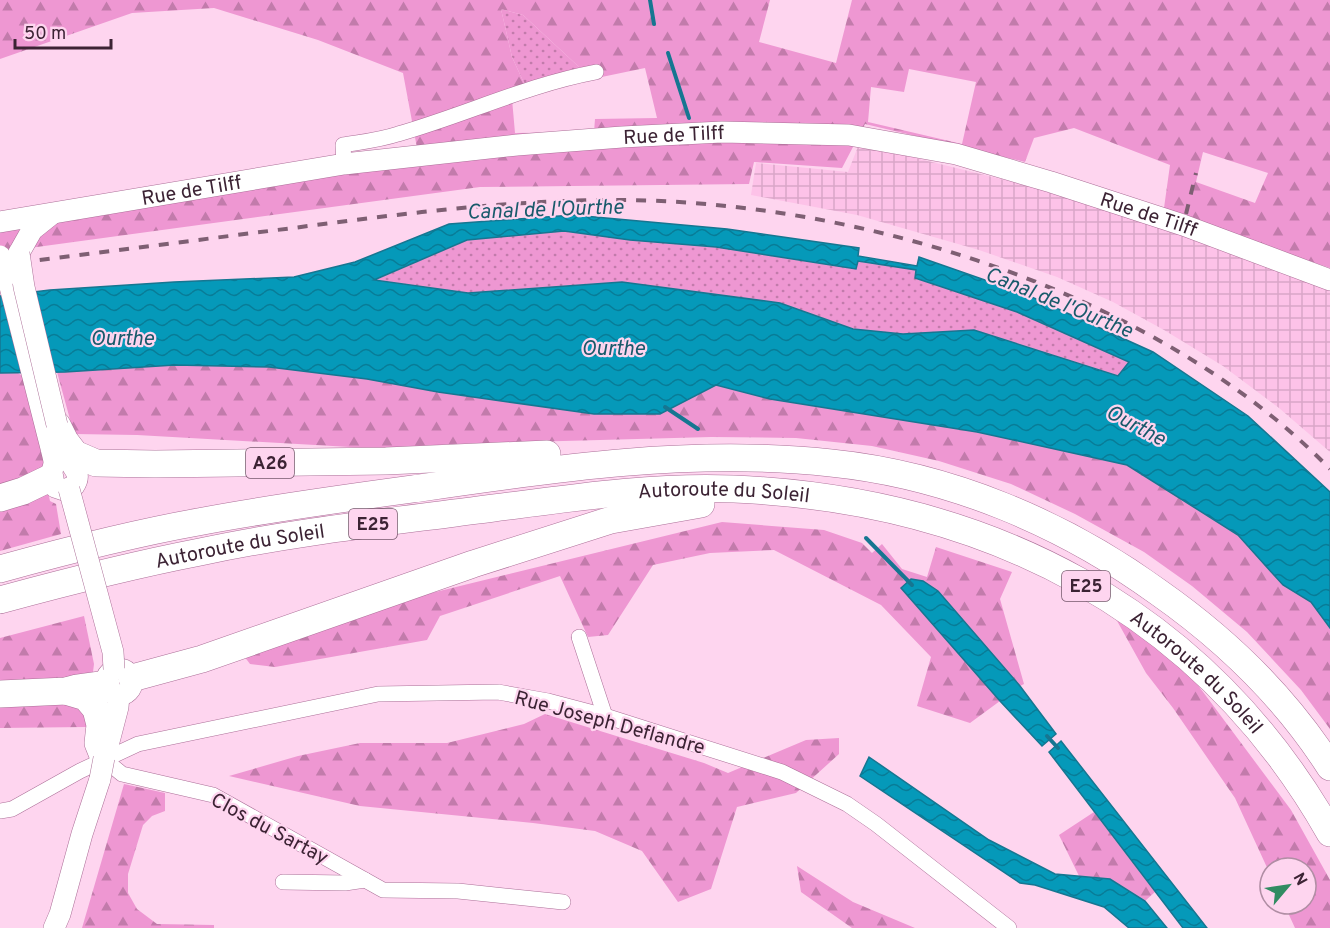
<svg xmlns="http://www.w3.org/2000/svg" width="1330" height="928" font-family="Overpass,sans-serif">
  <defs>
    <pattern id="industrial-grid" width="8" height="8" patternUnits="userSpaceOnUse" patternTransform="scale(1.5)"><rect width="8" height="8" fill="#fdc2e8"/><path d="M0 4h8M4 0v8" fill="none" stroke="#daa6c8"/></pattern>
    <pattern id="grass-dots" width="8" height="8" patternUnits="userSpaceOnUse" patternTransform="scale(1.5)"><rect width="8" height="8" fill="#ee97d2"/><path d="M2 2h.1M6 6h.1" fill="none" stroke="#c27bab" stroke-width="1.8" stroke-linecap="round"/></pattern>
    <pattern id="forest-firs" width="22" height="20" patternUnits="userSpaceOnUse" patternTransform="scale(1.5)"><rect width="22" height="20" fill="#ee97d2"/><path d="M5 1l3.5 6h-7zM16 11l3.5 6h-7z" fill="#c27bab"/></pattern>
    <pattern id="water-waves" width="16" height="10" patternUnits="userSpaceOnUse" patternTransform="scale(1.5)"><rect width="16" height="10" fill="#0599b9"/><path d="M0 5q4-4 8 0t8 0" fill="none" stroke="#087c97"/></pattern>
  </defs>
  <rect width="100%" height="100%" fill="#fed5ef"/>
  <!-- industrial -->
  <polygon fill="url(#industrial-grid)" points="859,144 1049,191 1330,284 1330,452 1279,408 1223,366 1164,330 1113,302 1057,277 979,250 857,215 751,195 756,163 848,172"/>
  <!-- grass -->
  <g fill="url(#grass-dots)">
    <polygon points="501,9 523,15 592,79 529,94 512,57"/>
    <polygon points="564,231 630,240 716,247 855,269 857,261 916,270 916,278 1017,312 1130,362 1118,376 974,330 903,334 853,329 780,303 622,282 468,293 373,281 467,240"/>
  </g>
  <!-- forest -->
  <g fill="url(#forest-firs)" fill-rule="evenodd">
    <path d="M0,0H770L759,42L836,63L852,0H1330V268L1156,208H1164L1170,165L1074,128L1034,138L1025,162L865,124L842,168L754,162L749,184L480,187L0,252V212L417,148L403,73L318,40L214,8L132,13L0,59ZM501,9L523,15L592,79L645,68L657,118L595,119L594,132L515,133L512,99L529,94L512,57ZM909,69L976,82L962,144L868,122L871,87L904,92ZM1203,152L1268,173L1255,203L1196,182Z"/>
    <polygon points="175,365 269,367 367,379 438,392 594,414 660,414 716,385 770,399 977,432 1127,465 1238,535 1283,585 1311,602 1330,628 1330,729 1301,690 1247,632 1192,586 1144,552 1075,514 1011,484 939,461 872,446 796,438 711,437 452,444 385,449 137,435 74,434 57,372"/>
    <polygon points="0,373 18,373 24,377 47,459 43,471 50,501 56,504 61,534 0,551"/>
    <polygon points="722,522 824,530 862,543 872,553 882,544 902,569 927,577 936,547 1012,572 1000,599 1024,684 1020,686 911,579 902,588 1000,701 970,723 917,706 931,657 881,605 774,550 710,553 653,565 608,635 588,637 560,576 440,616 427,640 275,667 250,664 244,656 411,598"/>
    <polygon points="84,616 94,664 86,727 0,728 0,638"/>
    <polygon points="1116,619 1183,665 1291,810 1330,880 1330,928 1295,928 1284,904 1306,904 1306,868 1270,868 1270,874 1235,798 1173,708 1146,673"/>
    <polygon points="545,714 704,763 728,773 806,740 839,738 839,754 796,793 737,807 711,889 678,902 642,851 595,831 533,823 360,806 229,776 298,756 360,743 447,743 524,724"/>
    <polygon points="124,784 165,793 165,811 152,816 143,825 128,874 128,893 137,909 157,924 214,925 214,928 82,928"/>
    <polygon points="1094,812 1155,892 1145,901 1110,879 1079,876 1059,835"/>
    <polygon points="797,866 853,902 915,928 852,928 801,892"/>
  </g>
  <!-- water -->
  <g fill="url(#water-waves)" stroke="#167691" stroke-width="1.5" fill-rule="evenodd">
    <path d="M573,215L727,229L859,248L858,256L917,266L919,257L1025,294L1153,352L1248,416L1330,492V628L1311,602L1283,585L1238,535L1127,465L977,432L770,399L716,385L660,414H594L438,392L367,379L269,367L175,365L65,372L0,373V296L50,290L174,282L294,277L355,262L449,224ZM564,231L630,240L716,247L856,269L858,261L916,270L915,278L1017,312L1129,362L1118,376L974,330L903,334L853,329L780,303L622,282L468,293L374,280L467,240Z"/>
    <polygon points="911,579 923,581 938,591 1020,686 1056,734 1042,746 1000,701 901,588"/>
    <polygon points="1061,741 1207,928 1183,928 1049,752"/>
    <polygon points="869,757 989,840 1055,874 1110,879 1145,901 1167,928 1129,928 1104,907 1035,885 1020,883 860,776"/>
  </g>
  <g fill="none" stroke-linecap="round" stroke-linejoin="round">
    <!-- stream -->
    <g stroke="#167691" stroke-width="4">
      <polyline points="650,0 654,24"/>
      <polyline points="668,53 689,118"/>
      <polyline points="665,407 698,429"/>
      <polyline points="866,538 912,585"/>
      <polyline points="1047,736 1058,748"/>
    </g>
    <defs>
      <g id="street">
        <path d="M344,164L343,145C361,142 380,140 398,134C465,115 527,85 596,72"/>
        <polyline points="579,637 605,716"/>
        <polyline points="105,760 122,774 213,795 383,890 458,891 563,902"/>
        <polyline points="0,811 12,809 80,771 138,744 378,694 498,692 548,701 605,716 782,772 847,804 876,824 1009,928"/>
        <polyline points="283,882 345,883 365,880"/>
      </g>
      <g id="secondary">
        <path id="s1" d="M0,222L344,164L517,145L622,137L722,132L849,135L956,154L1051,182L1183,225L1330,280"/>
        <polyline points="19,253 32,230 52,214"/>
        <path d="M7,275L51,448C52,453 54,458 54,463C53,473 47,477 55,487L64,490L74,486C82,474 74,470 69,460C67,455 65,451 63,446"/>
        <circle cx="119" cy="682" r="13"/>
        <polyline points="106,753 118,707 119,695"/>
        <polyline points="54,928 60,914 82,834 100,779"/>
      </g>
      <g id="highway">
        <polyline points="57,425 65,441 75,454 96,463 155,464 386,461 547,454"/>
        <polyline points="0,498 23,491 50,478"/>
        <path d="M0,569C65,551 131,534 198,522C271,508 346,498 420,488C556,468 694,448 831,463C949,475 1063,523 1158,592C1225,639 1286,698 1330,767"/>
        <path id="s2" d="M0,600C66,582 133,565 200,552C284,534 370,524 455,513C547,502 641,485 734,489C987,500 1203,609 1330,833"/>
        <polyline points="132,678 202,659 473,564 611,520 701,504"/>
        <polyline points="66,691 86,697 96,709 100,725 98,743 104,758"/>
        <polyline points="0,694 66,691 77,688 106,684"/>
      </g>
    </defs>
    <!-- street casing -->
    <use href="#street" stroke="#ac6f98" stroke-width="16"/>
    <!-- secondary casing -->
    <use href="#secondary" stroke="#ac6f98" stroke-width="22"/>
    <!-- highway casing -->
    <use href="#highway" stroke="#ac6f98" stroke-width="28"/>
    <!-- street -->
    <use href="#street" stroke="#fff" stroke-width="15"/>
    <!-- secondary -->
    <use href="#secondary" stroke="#fff" stroke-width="21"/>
    <!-- highway -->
    <use href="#highway" stroke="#fff" stroke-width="27"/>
    <!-- rail -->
    <g stroke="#7e5f73" stroke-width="4" stroke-dasharray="10 10" stroke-linecap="butt">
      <polyline points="1186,214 1196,173"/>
      <path d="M0,265C98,253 196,240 293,228C400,214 508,200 616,200C859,200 1157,292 1330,469"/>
    </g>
    <defs>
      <g id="secondary-bridge">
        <polyline points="19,253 24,287 57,425"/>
        <polyline points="0,256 7,275"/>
        <polyline points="69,489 113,652 114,669"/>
        <polyline points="100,779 104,758"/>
      </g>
    </defs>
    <!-- secondary-bridge casing -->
    <use href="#secondary-bridge" stroke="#ac6f98" stroke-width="22" stroke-linecap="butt"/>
    <!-- secondary-bridge -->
    <use href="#secondary-bridge" stroke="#fff" stroke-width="21"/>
  </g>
  <g text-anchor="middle" stroke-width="4.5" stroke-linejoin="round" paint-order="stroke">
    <!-- shield labels -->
    <g fill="#fed5ef" stroke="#76586c" stroke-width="1.5">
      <rect x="246" y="448" width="48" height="30" rx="4.5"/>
      <rect x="349" y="509" width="48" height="30" rx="4.5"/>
      <rect x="1062" y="571" width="48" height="30" rx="4.5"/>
    </g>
    <g font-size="18" font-weight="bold" fill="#3c2334">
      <text x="270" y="469">A26</text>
      <text x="373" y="530">E25</text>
      <text x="1086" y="592">E25</text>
    </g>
    <!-- street labels -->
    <g font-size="20" fill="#3c2334" stroke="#fed5ef">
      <text dy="7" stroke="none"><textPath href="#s1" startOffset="680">Rue de Tilff</textPath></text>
      <text dy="7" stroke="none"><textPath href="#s1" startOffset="194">Rue de Tilff</textPath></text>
      <text dy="7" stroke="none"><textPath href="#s1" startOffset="1166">Rue de Tilff</textPath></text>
      <text dy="7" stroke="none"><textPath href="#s2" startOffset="734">Autoroute du Soleil</textPath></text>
      <text dy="7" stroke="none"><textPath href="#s2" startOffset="246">Autoroute du Soleil</textPath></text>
      <text dy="7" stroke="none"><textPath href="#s2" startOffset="1254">Autoroute du Soleil</textPath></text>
      <text transform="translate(610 722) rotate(15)" y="7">Rue Joseph Deflandre</text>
      <text transform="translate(270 828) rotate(28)" y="7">Clos du Sartay</text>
    </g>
    <!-- water labels -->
    <g font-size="21" font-style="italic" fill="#195a6b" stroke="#fed5ef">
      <text transform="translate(545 209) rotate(-2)" y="7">Canal de l'Ourthe</text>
      <text transform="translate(1059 302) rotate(22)" y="7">Canal de l'Ourthe</text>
      <text x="122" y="345">Ourthe</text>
      <text x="613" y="355">Ourthe</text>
      <text transform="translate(1136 425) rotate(28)" y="7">Ourthe</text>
    </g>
  </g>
  <!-- north arrow -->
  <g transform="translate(1288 886) rotate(61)"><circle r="28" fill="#fed5ef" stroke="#b08ea4" stroke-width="1.5"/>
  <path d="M0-4.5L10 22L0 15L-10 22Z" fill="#318c62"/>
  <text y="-9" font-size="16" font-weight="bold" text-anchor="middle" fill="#3c2334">N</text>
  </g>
  <!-- scale -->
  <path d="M15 39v9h96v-9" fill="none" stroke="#3c2334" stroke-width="3"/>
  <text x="24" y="39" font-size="18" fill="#3c2334" stroke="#fed5ef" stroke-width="4.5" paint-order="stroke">50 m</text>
</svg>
